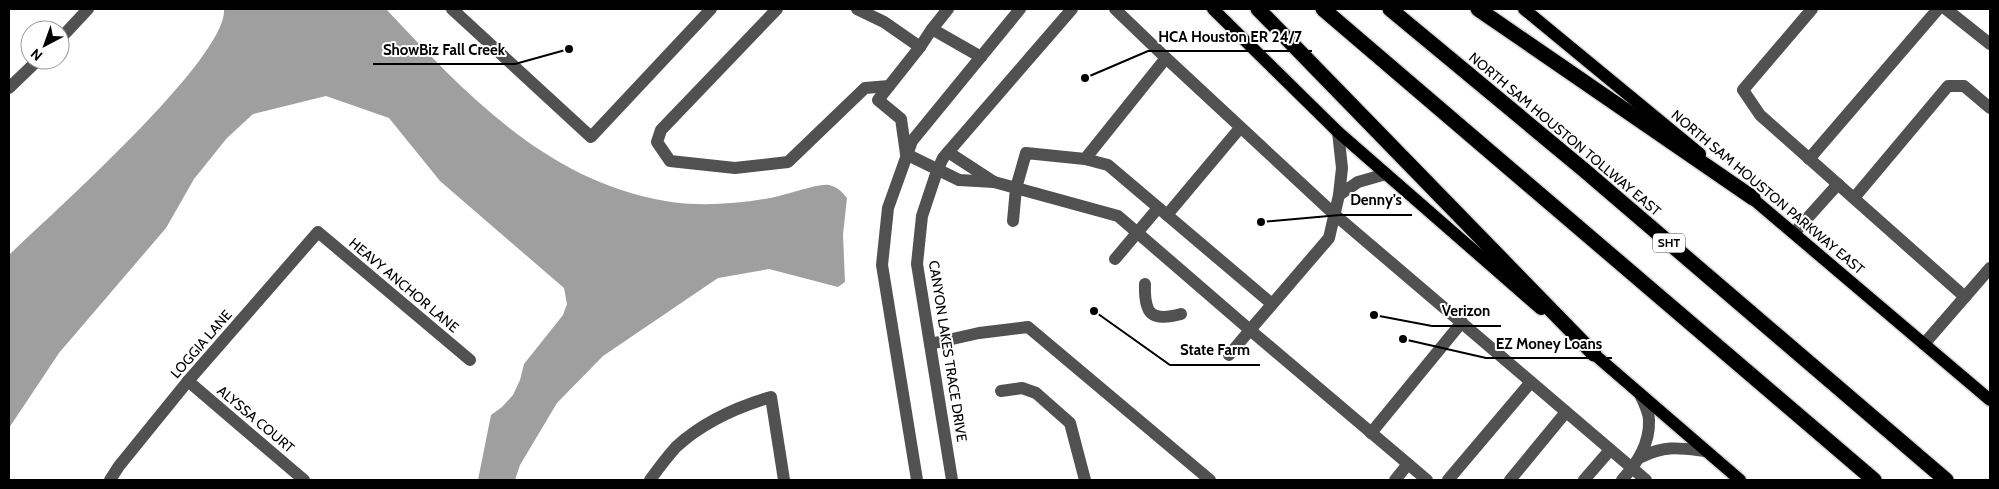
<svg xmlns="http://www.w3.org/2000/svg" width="1999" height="489" font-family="Cabin,sans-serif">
  <rect width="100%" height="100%" fill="#fff"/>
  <!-- water -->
  <path fill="#9f9f9f" d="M224,9H386C465,93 545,180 665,201C699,207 736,204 770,198C784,196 818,183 829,185C838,187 842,192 847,198L843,235L845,282L838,287L769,269L718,278L603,356L557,403L520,465L515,480H478L491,415L502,407L513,395L520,380L524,364L563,315L567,304L564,288L440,181L389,118L326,96L253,114L227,138L194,179L166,228L59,353L9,428V255C49,216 228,58 224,9Z"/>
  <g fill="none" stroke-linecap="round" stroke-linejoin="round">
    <defs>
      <g id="major">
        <polyline points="1213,9 1338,132 1541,309"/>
        <polyline points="1524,9 1700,154"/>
        <polyline points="1746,193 1990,400"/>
        <polyline points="1587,348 1740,480"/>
      </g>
      <g id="highway">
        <polyline points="1258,9 1594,354"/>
        <polyline points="1323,9 1874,480"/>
        <polyline points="1390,9 1584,170 1946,480"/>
        <polyline points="1478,9 1753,198"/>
      </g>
    </defs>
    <!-- major casing -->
    <use href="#major" stroke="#dbdbdb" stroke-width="15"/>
    <!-- highway casing -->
    <use href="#highway" stroke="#dbdbdb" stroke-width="18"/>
    <!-- minor -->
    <g stroke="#515151" stroke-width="12">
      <polyline points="452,9 591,137 711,9"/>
      <polyline points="777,9 661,130 657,142 670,161 735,168 788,162 865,88 889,86"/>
      <polyline points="857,9 884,22 920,47 878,100 901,119 906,154 959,180 994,182 1118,216 1250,330 1329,238 1339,195"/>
      <polyline points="1812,9 1743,90 1760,115 1965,297"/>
      <polyline points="1946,9 1990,44"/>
      <polyline points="932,29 948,9"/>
      <polyline points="60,39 88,9"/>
      <polyline points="920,47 932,29 981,57"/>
      <polyline points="1166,58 1334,214 1646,480"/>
      <polyline points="9,88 38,60"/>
      <polyline points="1338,132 1342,168 1339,195 1358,182 1386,174"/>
      <polyline points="948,152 994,182"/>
      <polyline points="1085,159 1108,165 1272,304"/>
      <polyline points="1809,159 1938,9"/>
      <polyline points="1854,198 1948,86 1964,86 1990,108"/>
      <polyline points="1167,215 1240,128"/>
      <polyline points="1013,221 1016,188 1026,153 1085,159 1166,58 1115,9"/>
      <polyline points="1794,233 1838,184"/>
      <polyline points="1115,259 1158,208"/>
      <path d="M1145,284C1144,314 1151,322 1181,314"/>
      <polyline points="930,344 979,333 1028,327 1210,480"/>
      <polyline points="1924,344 1990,268"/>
      <polyline points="1229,355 1250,330 1427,480"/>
      <polyline points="188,381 304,480"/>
      <polyline points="1001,391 1022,388 1036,393 1070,423 1085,480"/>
      <polyline points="1371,433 1462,322"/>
      <path d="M1641,457C1666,445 1679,448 1706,451"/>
      <polyline points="110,480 119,466 188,381 318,232 470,360"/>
      <path d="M650,480C658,469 667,457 676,447C703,422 737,407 771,397L784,480"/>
      <polyline points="917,480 882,265 888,208 912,141 1020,9"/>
      <polyline points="952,480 917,264 922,216 937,171 943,158 1072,9"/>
      <polyline points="1395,480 1408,464"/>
      <polyline points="1448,480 1531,382"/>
      <polyline points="1510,480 1566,412"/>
      <polyline points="1584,480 1610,450"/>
      <path d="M1622,480C1637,463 1650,444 1649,420C1649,412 1643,401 1640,394"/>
    </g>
    <!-- major -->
    <use href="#major" stroke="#000" stroke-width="12"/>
    <!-- highway -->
    <use href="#highway" stroke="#000" stroke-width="15"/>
  </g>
  <g text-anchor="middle" stroke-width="4" stroke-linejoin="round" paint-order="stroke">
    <!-- shield labels -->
    <rect fill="#fff" stroke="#4c4c4c" stroke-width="1" x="1653" y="233.5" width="32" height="19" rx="4"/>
    <g font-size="12" font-weight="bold" fill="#000">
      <text x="1669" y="247">SHT</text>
    </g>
    <!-- street labels -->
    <g font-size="14" fill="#000" stroke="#fff">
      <text transform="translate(1565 134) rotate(40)" y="5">NORTH SAM HOUSTON TOLLWAY EAST</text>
      <text transform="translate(1768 192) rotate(40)" y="5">NORTH SAM HOUSTON PARKWAY EAST</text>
      <text transform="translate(404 285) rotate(40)" y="5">HEAVY ANCHOR LANE</text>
      <text transform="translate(201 344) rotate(-49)" y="5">LOGGIA LANE</text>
      <text transform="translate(948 351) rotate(81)" y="5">CANYON LAKES TRACE DRIVE</text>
      <text transform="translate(256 419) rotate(40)" y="5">ALYSSA COURT</text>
    </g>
  </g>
  <!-- callouts -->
  <path fill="none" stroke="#000" stroke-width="2" d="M1085 78L1148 51H1312M569 49L515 64H373M1261 222L1340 215H1412M1374 315L1432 326H1501M1403 339L1486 358H1612M1094 311L1170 365H1260"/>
  <g fill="#000" stroke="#fff" stroke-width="2">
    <circle cx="1085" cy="78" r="5"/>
    <circle cx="569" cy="49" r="5"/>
    <circle cx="1261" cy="222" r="5"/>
    <circle cx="1374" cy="315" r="5"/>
    <circle cx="1403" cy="339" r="5"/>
    <circle cx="1094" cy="311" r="5"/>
  </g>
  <g font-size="15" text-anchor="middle" font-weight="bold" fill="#000" stroke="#fff" stroke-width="4" stroke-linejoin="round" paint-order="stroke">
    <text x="1230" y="42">HCA Houston ER 24/7</text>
    <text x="444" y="55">ShowBiz Fall Creek</text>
    <text x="1376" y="205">Denny's</text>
    <text x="1466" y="316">Verizon</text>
    <text x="1549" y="349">EZ Money Loans</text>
    <text x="1215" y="355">State Farm</text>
  </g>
  <!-- border -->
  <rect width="1999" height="489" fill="none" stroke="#000000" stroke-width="20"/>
  <!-- north arrow -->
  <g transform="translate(45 45) rotate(221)"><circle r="24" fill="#ffffff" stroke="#999999"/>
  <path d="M0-4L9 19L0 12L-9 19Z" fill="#000000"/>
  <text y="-8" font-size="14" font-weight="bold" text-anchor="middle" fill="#000000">N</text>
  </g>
</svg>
